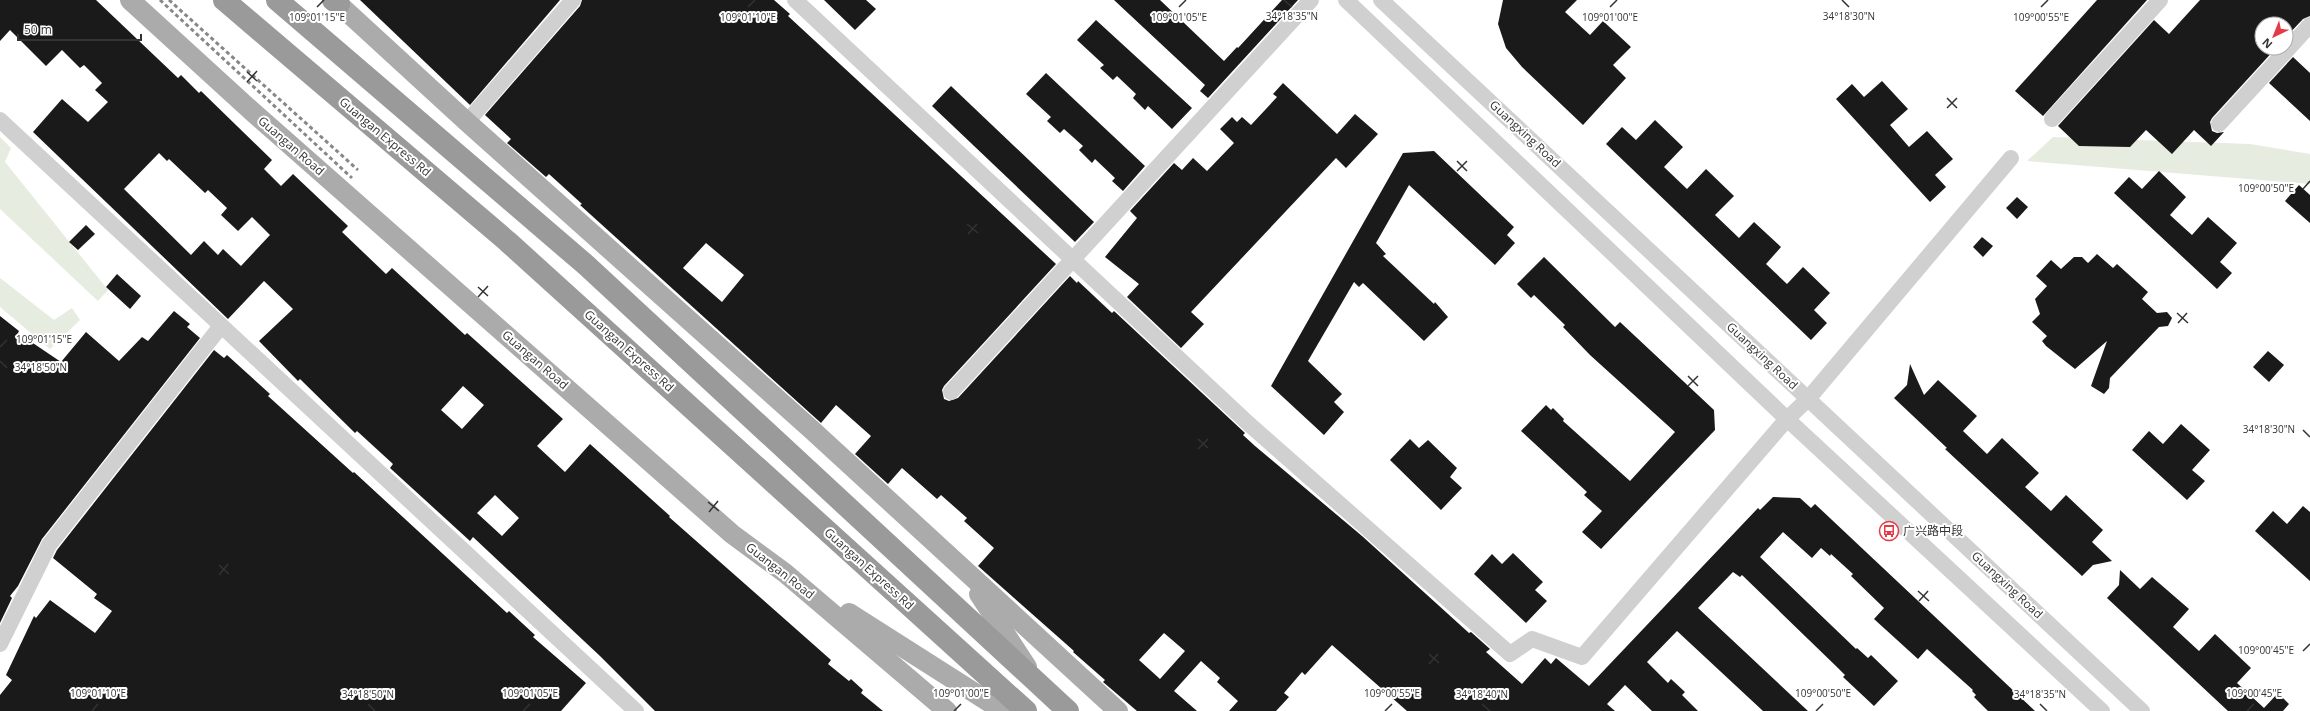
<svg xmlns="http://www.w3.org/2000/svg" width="2310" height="711" font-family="'Open Sans','Noto Sans SC',sans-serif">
  <rect width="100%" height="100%" fill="#fff"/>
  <!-- green -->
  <g fill="#e6ecdf">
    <polygon points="0,137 11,148 5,162 108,290 98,301 0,209"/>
    <polygon points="2053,137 2250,144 2310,154 2310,184 2027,161"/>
    <polygon points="0,278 54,320 72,308 80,320 50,349 0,307"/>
  </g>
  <!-- building -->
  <g fill="#1a1a1a" fill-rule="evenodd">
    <path d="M0,0H96L178,78L181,75L199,93L201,91L272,160L264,169L281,186L293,174L348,226L342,232L386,274L392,268L465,335L467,333L563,419L537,446L565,472L590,444L670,516L669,517L831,660L828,664L849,681L851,679L863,690L861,693L883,711H655L600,656L473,537L470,541L390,468L393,464L357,431L355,433L300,379L298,381L259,341L293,309L264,281L228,319L33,132L62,99L88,122L108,102L95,90L102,83L84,65L80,68L62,50L46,66L10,30L0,41ZM159,153L167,161L169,159L205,193L208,190L227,208L221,215L238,231L252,217L270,235L241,266L223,249L218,255L204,241L191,255L124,189ZM463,386L484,405L462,429L441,410ZM495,495L519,518L502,536L477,513Z"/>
    <polygon points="360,0 560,0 470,105"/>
    <path d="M582,0H774L790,14L788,16L1056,264L944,386L942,390L944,399L949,401L958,398L1070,276L1077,283L1078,281L1112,313L1114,311L1245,433L1243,435L1255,446L1362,536L1469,633L1471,632L1490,649L1486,652L1522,684L1545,658L1551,664L1556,658L1589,686L1758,508L1760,510L1773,497L1800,498L1811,508L1815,504L2035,711H1988L1974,697L1976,695L1972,691L1973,690L1927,649L1918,659L1874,619L1884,608L1851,576L1853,574L1831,554L1830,556L1821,548L1812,558L1783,532L1760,557L1856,649L1857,648L1868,658L1871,655L1898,681L1874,706L1843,677L1845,675L1838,668L1742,575L1740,577L1733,572L1698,608L1808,711H1763L1677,631L1647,662L1668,683L1671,679L1685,692L1682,695L1698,711H1652L1625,685L1607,704L1615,711H1407L1332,645L1305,675L1302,672L1284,693L1289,697L1276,711H1229L1238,701L1217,682L1220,678L1201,661L1174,691L1197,711H1137L1103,682L1105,680L1073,652L1074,651L978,566L994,548L964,521L967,518L941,495L937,499L902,468L888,484L855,454L871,436L836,405L821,423L580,205L582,204L549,174L546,177L507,143L511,139L485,115L580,6ZM706,243L744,275L722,302L683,268ZM1164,633L1185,651L1160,679L1139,660Z"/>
    <polygon points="824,0 866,0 876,9 855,30"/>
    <polygon points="1114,0 1160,0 1224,61 1237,47 1238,48 1282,0 1298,0 1208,98 1200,91 1205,85"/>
    <polygon points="1503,0 1577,0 1565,12 1590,35 1603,21 1631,47 1613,65 1626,78 1583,125 1522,67 1506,48 1498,24"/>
    <polygon points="2097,0 2147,0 2043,116 2015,91"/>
    <polygon points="2200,0 2310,0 2310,16 2303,19 2286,37 2286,24 2262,24 2262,48 2276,48 2212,118 2210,122 2212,131 2217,133 2224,132 2211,146 2194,130 2172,154 2146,130 2130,147 2079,146 2058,126 2154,20 2169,34"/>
    <polygon points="1096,20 1192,108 1172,129 1148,106 1145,110 1133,98 1136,94 1117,76 1113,80 1100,68 1104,65 1077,40"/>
    <polygon points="2293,57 2310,73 2310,121 2269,83"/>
    <polygon points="1046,73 1145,166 1123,191 1112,181 1115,178 1095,159 1092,163 1079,150 1083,146 1064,129 1060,133 1047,121 1051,117 1026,94"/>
    <polygon points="1882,81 1908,109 1890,125 1909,147 1927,131 1953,159 1935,175 1946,187 1930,202 1836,99 1852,84 1864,97"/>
    <polygon points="1283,83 1337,134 1355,114 1378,134 1346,168 1336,158 1191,312 1204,324 1181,348 1127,297 1139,284 1105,257 1137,218 1130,211 1174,163 1182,170 1193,158 1207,171 1234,143 1220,129 1232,117 1237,122 1242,117 1251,125 1277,97 1273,94"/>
    <polygon points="951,86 1094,222 1075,242 932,106"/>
    <polygon points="1655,120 1683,147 1664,167 1687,189 1706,169 1734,196 1715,215 1739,238 1754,222 1781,247 1766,264 1787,284 1803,267 1830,293 1814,310 1827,323 1811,340 1606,144 1622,127 1636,140"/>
    <polygon points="1434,151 1514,227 1507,235 1515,243 1495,265 1409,185 1376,243 1386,254 1383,256 1434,304 1435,302 1448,317 1424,341 1363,283 1359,287 1354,282 1308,361 1342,394 1334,402 1344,412 1324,435 1271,386 1403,153"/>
    <polygon points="2159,171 2186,197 2170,215 2182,226 2192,235 2208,217 2237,243 2220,262 2232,273 2217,289 2114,193 2129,177 2142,189"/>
    <polygon points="2299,185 2310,195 2310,223 2285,201"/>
    <polygon points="2017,197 2028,207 2017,219 2006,208"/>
    <polygon points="86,225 95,234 78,250 69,242"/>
    <polygon points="1982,237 1993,246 1983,257 1973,247"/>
    <polygon points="2097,254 2113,268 2117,264 2148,292 2142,299 2157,313 2167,312 2172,318 2168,326 2159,327 2110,378 2109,388 2104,394 2091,386 2107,341 2075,369 2046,346 2042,341 2047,336 2032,322 2040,314 2035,299 2047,286 2036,276 2051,260 2061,269 2074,257 2082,257 2088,263"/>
    <polygon points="1544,257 1615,327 1620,322 1714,410 1715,430 1601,549 1582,532 1602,511 1584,495 1587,492 1521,431 1546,405 1551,410 1553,408 1564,419 1563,421 1630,481 1675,432 1590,355 1563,327 1565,325 1534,295 1531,298 1517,284"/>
    <polygon points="117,274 141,296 130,309 106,287"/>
    <polygon points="174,311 190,324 187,327 200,338 42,539 18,586 10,596 12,598 0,623 0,316 19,331 18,333 61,362 86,332 119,361 142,337 148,341"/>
    <polygon points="214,350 224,358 227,355 270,394 268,396 353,473 354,472 507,613 509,611 535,635 533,637 586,683 561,711 0,711 0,695 12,680 6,675 34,616 36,618 50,600 95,633 112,611 94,598 97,594 53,558 57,550"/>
    <polygon points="2268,351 2284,365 2269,382 2253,367"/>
    <polygon points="1910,364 1924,395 1938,380 1977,416 1963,431 1987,454 2002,438 2039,473 2025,487 2051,511 2066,495 2103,530 2092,542 2112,561 2093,565 2082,576 1945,449 1947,448 1894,398 1907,385"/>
    <polygon points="2181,424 2210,450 2192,470 2205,481 2187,500 2132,450 2149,431 2163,444"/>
    <polygon points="1410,439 1419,448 1428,440 1457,468 1450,477 1462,488 1441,510 1390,460"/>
    <polygon points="2303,506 2310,512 2310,581 2255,531 2273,511 2287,524"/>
    <polygon points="1513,553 1543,582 1535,590 1547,601 1526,623 1474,574 1492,554 1502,564"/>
    <polygon points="2120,570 2140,589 2152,577 2189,609 2173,627 2199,651 2215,634 2251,668 2237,683 2264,708 2278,693 2289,704 2283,711 2228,711 2107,598 2119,585"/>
  </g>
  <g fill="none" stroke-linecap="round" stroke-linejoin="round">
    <!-- minor -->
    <g stroke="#d0d0d0" stroke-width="16">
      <polyline points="795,0 1250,425 1510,654 1532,639 1582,657 1787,419 1808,399 2011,158"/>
      <polyline points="1346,0 1787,419 2102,711"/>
      <polyline points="1381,0 2142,711"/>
      <polyline points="2052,119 2160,0"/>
      <polyline points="0,120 636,711"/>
      <polyline points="467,122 573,0"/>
      <polyline points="2219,124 2310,25"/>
      <polyline points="951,392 1311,0"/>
      <polyline points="0,644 49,545 221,326"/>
    </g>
    <!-- major -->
    <g stroke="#ababab" stroke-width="20">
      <polyline points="130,0 255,114 732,534 785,573 947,711"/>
      <polyline points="334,0 467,122 812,430 1118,711"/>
      <polyline points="979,594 1027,667"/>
      <polyline points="849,613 1003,711"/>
    </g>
    <!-- highway -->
    <g stroke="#9a9a9a" stroke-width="22">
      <polyline points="224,0 507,241 1026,711"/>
      <polyline points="333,0 339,4"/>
    </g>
    <!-- rail -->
    <g stroke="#888" stroke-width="3" stroke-dasharray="4 3" stroke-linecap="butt">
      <polyline points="160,0 352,178"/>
      <polyline points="169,0 358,170"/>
    </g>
    <!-- highway-bridge -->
    <polyline stroke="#9a9a9a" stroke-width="22" points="277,0 586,265 1068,711"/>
  </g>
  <!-- ticks -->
  <path fill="none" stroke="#333" stroke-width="1.5" d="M1284,0L1292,7M1842,0L1849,7M317,7L324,0M748,7L755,0M1179,7L1186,0M1610,7L1617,0M2041,7L2048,0M247,72L257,81M247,82L257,71M1947,98L1957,108M1947,108L1957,98M1457,161L1467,171M1457,171L1467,161M2303,189L2310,181M967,224L978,233M968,234L977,224M478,287L488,296M478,297L488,286M2177,313L2188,323M2178,323L2187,313M0,347L7,340M0,361L7,368M1688,376L1698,386M1688,386L1698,376M2303,430L2310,437M1198,439L1208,448M1198,449L1208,439M708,502L719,511M709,512L718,501M219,565L229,574M219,575L228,564M1918,591L1929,601M1919,601L1928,591M2303,651L2310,644M1429,654L1439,663M1429,664L1438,654M368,704L375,711M1482,704L1490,711M2040,704L2047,711M92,711L98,704M523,711L530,704M954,711L961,704M1385,711L1392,704M1816,711L1823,704M2247,711L2254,704"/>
  <!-- icons -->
  <defs>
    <symbol id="bus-ring" viewBox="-11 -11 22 22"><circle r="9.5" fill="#fff" stroke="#e63946" stroke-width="1.5"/><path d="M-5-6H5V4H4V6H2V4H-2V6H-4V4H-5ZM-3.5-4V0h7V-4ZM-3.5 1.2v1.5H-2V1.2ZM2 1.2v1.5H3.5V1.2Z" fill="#e63946"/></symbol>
  </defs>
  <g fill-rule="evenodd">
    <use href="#bus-ring" x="1878" y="520" width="22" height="22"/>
  </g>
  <g text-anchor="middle" stroke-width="4" stroke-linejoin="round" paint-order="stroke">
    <!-- street labels -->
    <g font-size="12" fill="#333" stroke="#fff">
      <text transform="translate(1525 134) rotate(43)" y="4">Guangxing Road</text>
      <text transform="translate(385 137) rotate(40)" y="4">Guangan Express Rd</text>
      <text transform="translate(291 146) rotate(41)" y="4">Guangan Road</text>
      <text transform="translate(629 351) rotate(42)" y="4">Guangan Express Rd</text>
      <text transform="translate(1762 356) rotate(43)" y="4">Guangxing Road</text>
      <text transform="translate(535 360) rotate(41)" y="4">Guangan Road</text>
      <text transform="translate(869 569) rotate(42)" y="4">Guangan Express Rd</text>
      <text transform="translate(780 571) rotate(38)" y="4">Guangan Road</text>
      <text transform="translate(2007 585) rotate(43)" y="4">Guangxing Road</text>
    </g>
    <!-- poi labels -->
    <g font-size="12" fill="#333" stroke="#fff" text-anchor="start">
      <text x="1903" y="535">广兴路中段</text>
    </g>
  </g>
  <g font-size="10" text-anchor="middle" fill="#333" stroke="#fff" stroke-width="4" stroke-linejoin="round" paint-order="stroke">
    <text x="1292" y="20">34°18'35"N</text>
    <text x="1849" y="20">34°18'30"N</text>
    <text x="748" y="21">109°01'10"E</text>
    <text x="317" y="21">109°01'15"E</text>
    <text x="1179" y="21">109°01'05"E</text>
    <text x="1610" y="21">109°01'00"E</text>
    <text x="2041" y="21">109°00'55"E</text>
    <text x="2266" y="192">109°00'50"E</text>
    <text x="44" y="343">109°01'15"E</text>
    <text x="41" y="371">34°18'50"N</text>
    <text x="2269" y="433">34°18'30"N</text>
    <text x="2266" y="654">109°00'45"E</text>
    <text x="98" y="697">109°01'10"E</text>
    <text x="530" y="697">109°01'05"E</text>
    <text x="961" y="697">109°01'00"E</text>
    <text x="1392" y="697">109°00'55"E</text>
    <text x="1823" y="697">109°00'50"E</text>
    <text x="2254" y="697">109°00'45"E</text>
    <text x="368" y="698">34°18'50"N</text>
    <text x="1482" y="698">34°18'40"N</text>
    <text x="2040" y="698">34°18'35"N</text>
  </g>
  <!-- north arrow -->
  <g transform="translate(2274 36) rotate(223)"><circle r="19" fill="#ffffff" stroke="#adadad"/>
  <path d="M0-3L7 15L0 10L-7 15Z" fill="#e63946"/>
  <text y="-6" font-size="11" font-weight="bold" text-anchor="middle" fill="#333333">N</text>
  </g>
  <!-- scale -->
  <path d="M18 34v6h123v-6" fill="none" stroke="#333333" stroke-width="2"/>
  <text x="24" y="34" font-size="12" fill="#333333" stroke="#ffffff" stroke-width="3" paint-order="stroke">50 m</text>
</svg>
